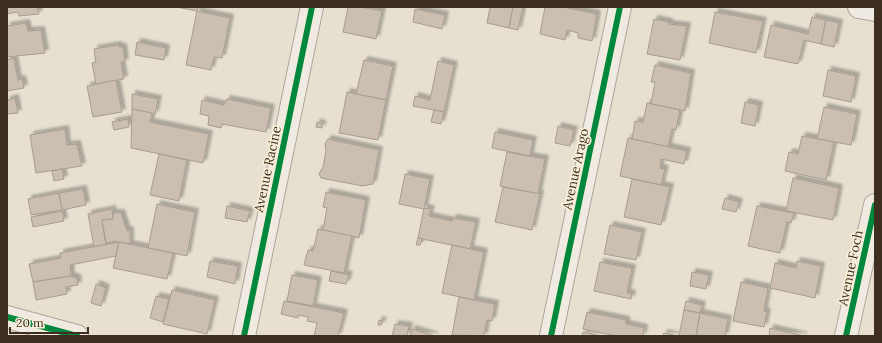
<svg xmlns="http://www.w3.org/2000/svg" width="882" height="343" font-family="Lora,serif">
  <defs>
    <filter id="shadow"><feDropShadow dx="3.5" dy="-3.5" stdDeviation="1" flood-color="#0004"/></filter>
  </defs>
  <rect width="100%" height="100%" fill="#e7e0d1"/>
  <!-- building -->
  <g fill="#cbbfb2" stroke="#a89c90" filter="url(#shadow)">
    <polygon points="7,7 37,7 39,14 19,16 18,12 7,14"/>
    <polygon points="176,7 198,7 197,11"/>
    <polygon points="348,7 361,7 382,11 376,39 343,32"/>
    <polygon points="490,7 513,7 509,28 487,23"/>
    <polygon points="513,7 523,7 518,30 509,28"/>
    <polygon points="545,7 563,7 597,14 592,41 578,38 578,33 567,30 565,40 540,34"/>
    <polygon points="415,9 445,15 442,29 413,22"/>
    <polygon points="197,11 230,18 222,58 214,57 211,70 186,65"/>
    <polygon points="715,12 763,21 756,53 709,43"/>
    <polygon points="812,17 826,20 821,44 804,40 798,64 764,57 771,25 808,34"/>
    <polygon points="654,19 669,22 669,24 687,26 680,60 647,54"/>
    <polygon points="826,20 839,23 834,47 821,44"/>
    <polygon points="26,23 28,31 41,30 45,53 7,57 7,26"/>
    <polygon points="137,42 166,48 164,60 135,55"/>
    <polygon points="118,45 119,47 123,47 125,62 121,62 124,79 96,84 92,63 96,62 94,49"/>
    <polygon points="14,58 18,80 22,79 24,88 7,91 7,60"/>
    <polygon points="364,60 393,66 386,100 356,94"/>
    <polygon points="438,61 454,65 444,112 413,106 415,96 430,100"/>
    <polygon points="655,65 691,73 685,111 651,104 655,82 651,82"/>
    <polygon points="828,70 856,76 851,102 823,96"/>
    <polygon points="116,80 122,112 93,117 87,86"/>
    <polygon points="347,92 386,100 378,140 339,133"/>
    <polygon points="132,94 158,99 155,114 132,109"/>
    <polygon points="15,98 18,113 7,114 7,100"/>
    <polygon points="227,99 271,108 266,132 222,124 221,128 208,125 209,116 200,114 202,100 224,105"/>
    <polygon points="745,102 759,105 755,126 741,123"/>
    <polygon points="647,103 680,110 676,130 672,129 668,147 632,139 635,121 643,122"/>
    <polygon points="824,107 857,114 851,145 817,139"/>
    <polygon points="132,109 152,113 150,122 209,134 203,163 131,148"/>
    <polygon points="434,110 444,112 441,124 431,122"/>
    <polygon points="128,119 129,127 114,130 112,122"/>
    <polygon points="317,122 322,124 322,128 316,127"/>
    <polygon points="558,126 574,130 570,146 555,143"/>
    <polygon points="65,129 67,145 77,144 82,166 36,173 30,135"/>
    <polygon points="495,132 533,140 530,156 492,148"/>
    <polygon points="802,136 834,142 826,180 785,171 789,152 798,154"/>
    <polygon points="628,138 687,151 684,164 661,159 660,168 665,169 661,185 620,176"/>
    <polygon points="328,139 379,150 373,184 363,186 321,178 319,174 323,167 326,151 325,144"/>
    <polygon points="507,152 545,159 538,194 500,186"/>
    <polygon points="159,154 187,160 179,201 150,195"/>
    <polygon points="62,169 64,179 54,181 52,171"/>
    <polygon points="405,174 430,179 424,209 399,204"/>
    <polygon points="793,178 839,188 833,220 786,211"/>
    <polygon points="632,179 670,187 661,225 624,217"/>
    <polygon points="503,187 540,194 532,230 495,222"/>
    <polygon points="83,189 86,205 62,210 59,193"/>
    <polygon points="326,192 366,200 359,238 323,230 327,208 323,207"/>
    <polygon points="59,193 62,210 31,215 28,199"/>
    <polygon points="725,198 739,202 736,212 722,209"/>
    <polygon points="157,204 195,212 187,256 148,248"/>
    <polygon points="227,206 250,211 247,222 225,218"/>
    <polygon points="757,206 794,213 791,223 787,222 780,253 748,246"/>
    <polygon points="424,208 431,209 429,216 452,221 453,218 476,222 470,249 418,238"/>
    <polygon points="112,209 113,219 102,220 106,245 94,247 88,214"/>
    <polygon points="62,211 64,221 33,227 31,217"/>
    <polygon points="113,213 121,213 127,231 130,230 130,244 119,242 116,243 116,241 106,243 102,220 113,219"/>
    <polygon points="610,225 642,232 636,260 604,254"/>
    <polygon points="318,229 352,236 344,273 304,265 308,250 313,251"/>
    <polygon points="418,238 422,239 420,245 416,245"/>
    <polygon points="119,242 116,256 70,265 71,276 33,282 29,264 61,258 60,253"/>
    <polygon points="119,242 173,253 167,279 113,268"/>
    <polygon points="452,245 484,252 474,300 442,293"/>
    <polygon points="210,261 238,266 235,284 207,277"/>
    <polygon points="797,261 821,266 815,298 770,288 775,263 796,268"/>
    <polygon points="600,262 632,268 627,293 632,294 631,299 594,291"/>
    <polygon points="331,271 349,275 346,284 329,281"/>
    <polygon points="692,272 709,275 706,289 690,286"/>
    <polygon points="292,275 318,280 313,306 287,301"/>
    <polygon points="71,276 77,278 78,285 66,287 67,294 36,300 33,282"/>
    <polygon points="741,282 768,288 764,311 767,312 764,327 733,321"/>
    <polygon points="96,284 106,288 101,306 91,303"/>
    <polygon points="172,290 215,300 207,334 163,324"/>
    <polygon points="156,296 169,299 163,322 150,318"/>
    <polygon points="459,297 495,304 492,321 487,320 484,336 452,335"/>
    <polygon points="284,301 344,313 338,336 314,336 317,323 307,321 308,317 298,315 298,318 281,314"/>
    <polygon points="686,301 702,305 700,313 684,310"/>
    <polygon points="684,310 700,313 696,336 679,336"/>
    <polygon points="587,312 626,320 626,324 644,328 643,336 616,336 583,329"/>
    <polygon points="700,313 728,319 725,336 696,336"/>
    <polygon points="379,320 383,321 381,325 378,325"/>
    <polygon points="395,324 409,326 407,336 392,336"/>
    <polygon points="770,328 804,336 769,336"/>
    <polygon points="412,329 435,336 410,336"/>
    <polygon points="583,332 601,336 582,336"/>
    <polygon points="664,333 678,336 663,336"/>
  </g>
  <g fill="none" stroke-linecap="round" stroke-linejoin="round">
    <defs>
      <g id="street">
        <polyline points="859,7 875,10"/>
        <polyline points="7,317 77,336"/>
        <polyline points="244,336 312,7"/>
        <polyline points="551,336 620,7"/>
        <polyline points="846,336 875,205"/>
      </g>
    </defs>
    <!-- street casing -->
    <use href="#street" stroke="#ada599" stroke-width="24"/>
    <!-- street -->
    <use href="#street" stroke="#efebe3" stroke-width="22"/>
    <defs>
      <g id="cycleway">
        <polyline points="7,317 77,336"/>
        <polyline points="244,336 312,7"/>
        <polyline points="551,336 620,7"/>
        <polyline points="846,336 875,205"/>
      </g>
    </defs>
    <!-- cycleway casing -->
    <use href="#cycleway" stroke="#f7eed8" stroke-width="8"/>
    <!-- cycleway -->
    <use href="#cycleway" stroke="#00873e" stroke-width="6"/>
  </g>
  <g text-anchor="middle" stroke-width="3.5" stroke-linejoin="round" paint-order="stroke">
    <!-- street labels -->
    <g font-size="13" fill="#3d2e20" stroke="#f7eed8">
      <text transform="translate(267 169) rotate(-78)" y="5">Avenue Racine</text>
      <text transform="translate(575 169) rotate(-78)" y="5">Avenue Arago</text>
      <text transform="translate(850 268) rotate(-78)" y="5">Avenue Foch</text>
    </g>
  </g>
  <!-- border -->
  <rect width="882" height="343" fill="none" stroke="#3d2e20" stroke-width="16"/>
  <!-- scale -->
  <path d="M10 327v6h78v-6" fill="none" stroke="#3d2e20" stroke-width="2"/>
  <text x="16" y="327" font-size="12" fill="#3d2e20" stroke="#f7eed8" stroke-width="3" paint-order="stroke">20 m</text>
</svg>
